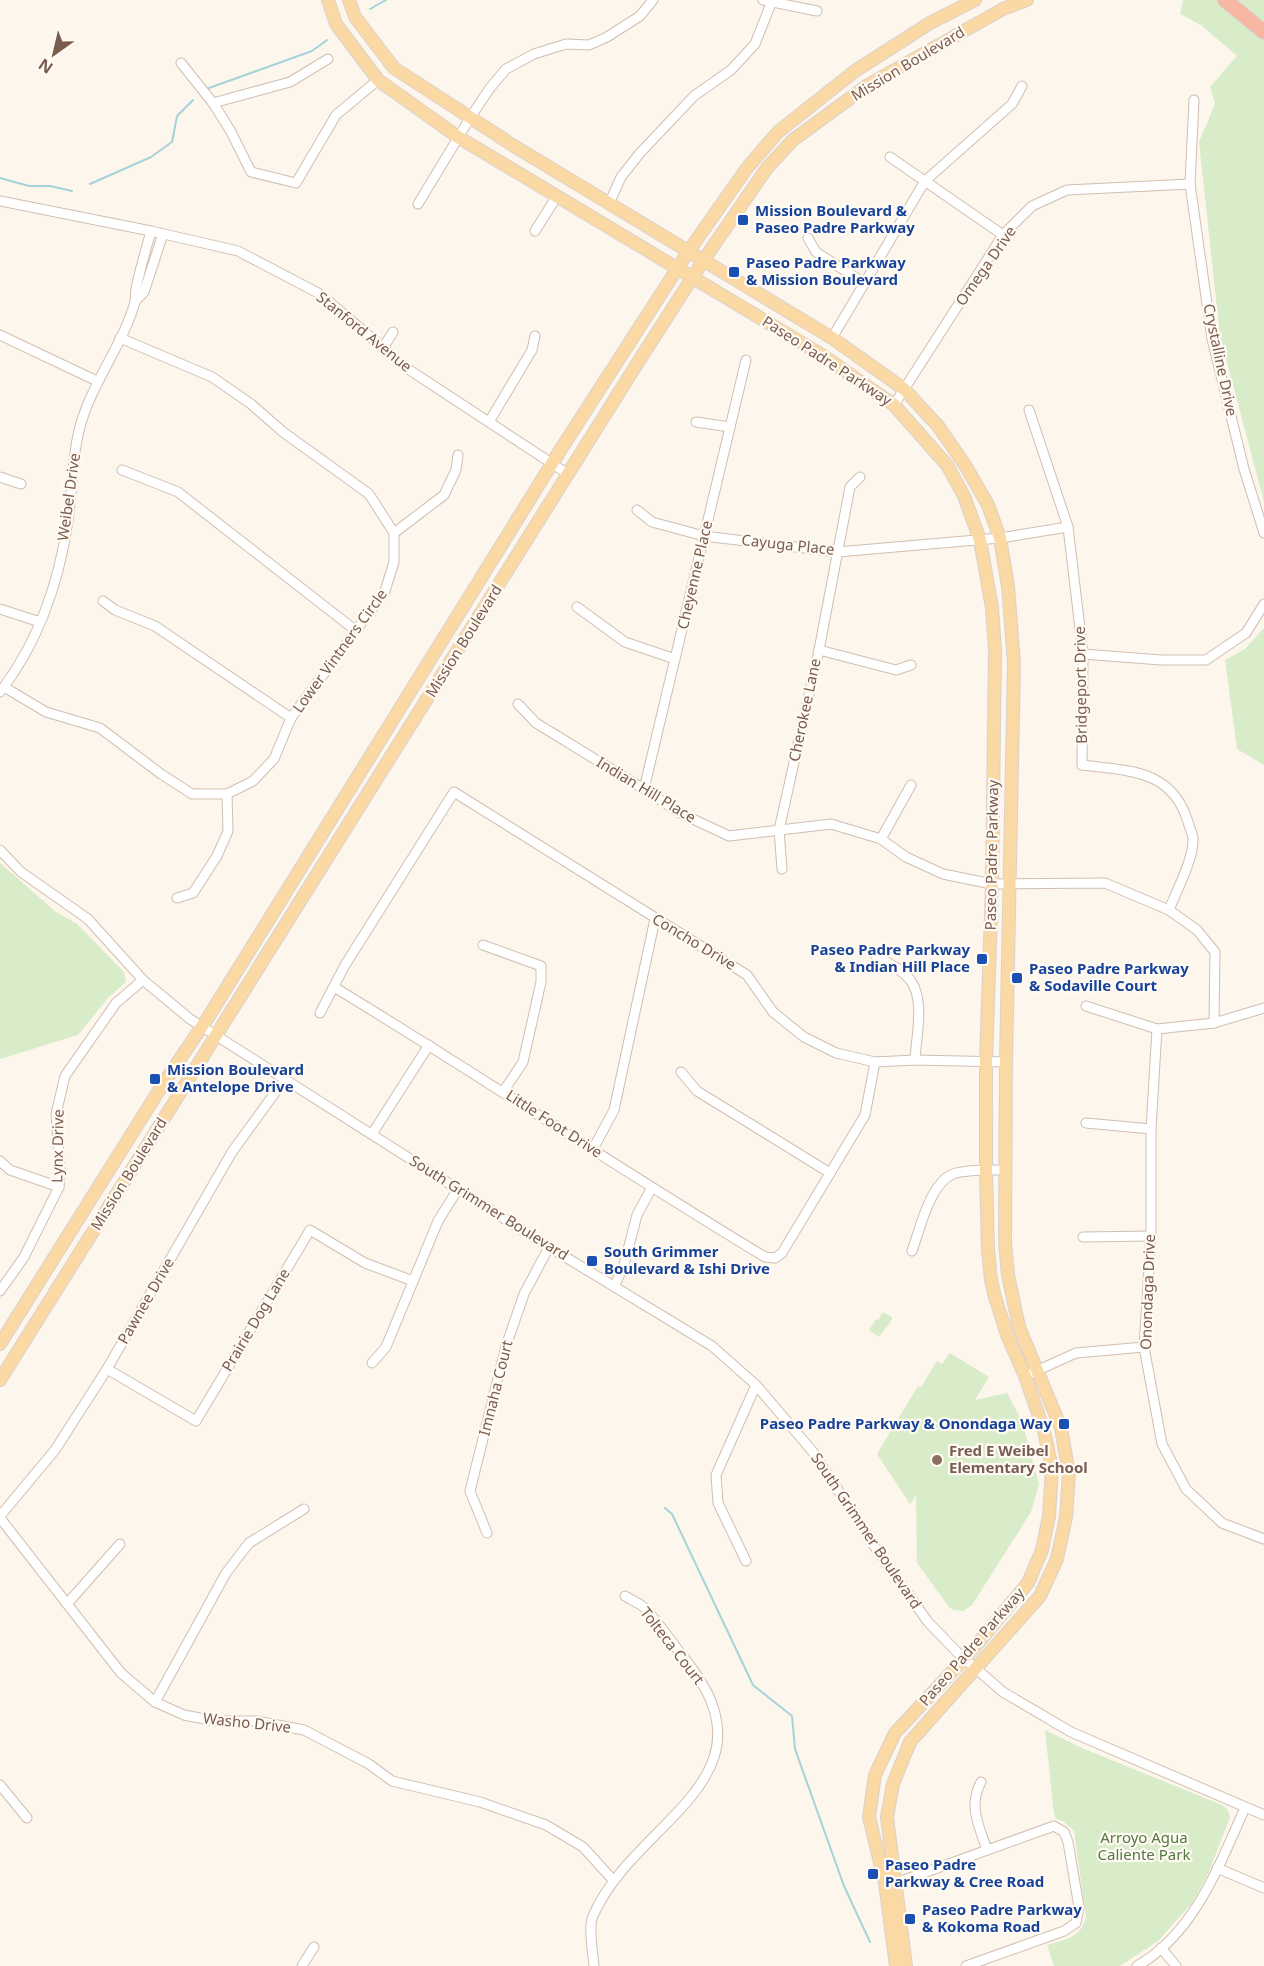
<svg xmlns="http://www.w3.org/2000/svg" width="1264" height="1966" font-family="'Noto Sans',sans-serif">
  <rect width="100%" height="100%" fill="#fdf6ec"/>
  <!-- green -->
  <g fill="#d8ecc9">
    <polygon points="1183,0 1264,0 1264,502 1220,336 1199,142 1215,104 1210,87 1237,56 1201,25 1180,14"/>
    <polygon points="1264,628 1264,765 1237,749 1225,660 1245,649"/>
    <polygon points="0,863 56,912 76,923 124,972 126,982 108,998 78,1035 0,1059"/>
    <polygon points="883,1312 892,1317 892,1320 879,1337 869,1330 876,1319 878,1320"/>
    <polygon points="950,1353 989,1377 975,1400 1007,1393 1022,1421 1039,1484 1031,1512 972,1605 963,1611 953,1610 949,1607 917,1563 916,1496 910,1504 877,1454 918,1386 921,1387 937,1361 942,1364"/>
    <path d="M1045,1730L1082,1748L1222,1805L1228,1810L1230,1817L1208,1874L1192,1903L1158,1941L1120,1966H1054L1047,1945C1066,1939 1081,1938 1086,1917L1074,1831L1063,1821L1056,1819L1054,1814Z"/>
  </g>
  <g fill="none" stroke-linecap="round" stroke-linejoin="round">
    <!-- stream -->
    <g stroke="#a5d3da" stroke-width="2">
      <polyline points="370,9 386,0"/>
      <polyline points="209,88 312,51 327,40"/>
      <polyline points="0,178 29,186 50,186 72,191"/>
      <polyline points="90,184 151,157 172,142 177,116 193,100"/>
      <polyline points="665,1508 672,1514 753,1685 792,1716 795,1749 844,1886 870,1942"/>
    </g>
    <defs>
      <g id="minor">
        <polyline points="763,0 817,11"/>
        <polyline points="181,63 213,103 230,130 251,172 296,183 336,115 378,80"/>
        <polyline points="1194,100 1190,184 1212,339 1244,469 1264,533"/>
        <polyline points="213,103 290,82 328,59"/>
        <polyline points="890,157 1003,235"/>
        <polyline points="0,201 151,231 238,251 320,294 408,369 568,474"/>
        <polyline points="418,204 470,118 490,88 506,69 534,54 566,44 589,45 607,37 640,16 653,0"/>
        <polyline points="609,204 621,177 640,153 694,96 731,70 755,44 772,1"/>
        <polyline points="535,231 557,196"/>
        <polyline points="808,238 816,252 864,283"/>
        <polyline points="135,301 144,292 163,234"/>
        <polyline points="0,335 97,381"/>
        <polyline points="832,338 925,181 1012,104 1022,86"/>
        <polyline points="383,348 393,332"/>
        <polyline points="894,405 1003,235 1032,206 1067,190 1190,184"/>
        <path d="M1029,410L1068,527L1083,654L1082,765C1129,771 1172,769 1188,822C1189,827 1193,834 1193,839C1194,858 1176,892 1169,910"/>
        <polyline points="489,422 532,350 535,336"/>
        <polyline points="696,422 730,427"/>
        <polyline points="122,470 178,492 355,630"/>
        <polyline points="0,477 21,484"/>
        <polyline points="637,510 652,522 704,536 837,552 1000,538 1068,527"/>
        <polyline points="394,533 444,495 456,470 458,455"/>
        <polyline points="103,601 115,610 155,626 291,718"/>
        <polyline points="577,607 625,642 675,659"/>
        <polyline points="0,609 40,622"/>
        <polyline points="819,650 896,670 911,665"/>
        <polyline points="1083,654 1161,660 1206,660 1246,633 1264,604"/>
        <polyline points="4,687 46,712 100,728 161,774 192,794 227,794 253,781 274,759 291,718 385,591 394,562 394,533 369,494 283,432 251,404 212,377 120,338"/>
        <path d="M0,692C38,643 59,582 68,521C72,492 72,463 78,435C88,387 123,346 135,302C136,296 135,289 137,284C141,266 146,249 151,231"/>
        <polyline points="518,704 536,723 644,789 680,813 729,836 831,824 881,839 906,857 943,874 992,884 1105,883 1169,910 1197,930 1215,952 1214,1023"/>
        <polyline points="644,789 746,360"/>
        <polyline points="881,839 911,785"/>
        <polyline points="0,850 21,872 88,919 143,980 190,1019 549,1247 712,1346 756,1385 813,1452 875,1547 928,1622 958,1653 1003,1692 1071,1732 1264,1815"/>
        <polyline points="782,869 779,830 819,650 850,487 860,477"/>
        <polyline points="177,898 193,893 217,856 228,831 227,794"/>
        <polyline points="483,945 541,966 541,982 523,1062 503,1092"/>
        <path d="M876,956C888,963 902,969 911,981C925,1001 916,1037 915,1060"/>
        <path d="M334,987C479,1075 619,1169 765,1257L775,1258L782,1253L865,1115L875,1062"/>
        <polyline points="1086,1006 1157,1029 1214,1023 1264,1008"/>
        <polyline points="320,1013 345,965 454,792 747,975 773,1012 804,1037 836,1053 875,1062 915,1060 1006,1062"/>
        <polyline points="1157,1029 1151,1129 1151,1236 1144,1347 1162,1444 1186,1489 1222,1523 1264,1539"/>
        <polyline points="681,1072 697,1091 830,1173"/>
        <polyline points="1086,1123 1151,1129"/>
        <polyline points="372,1134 429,1045"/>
        <polyline points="593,1149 614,1110 655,919"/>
        <polyline points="0,1161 10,1170 59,1187"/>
        <polyline points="1083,1237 1151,1236"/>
        <path d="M912,1251C920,1229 930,1183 953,1174C966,1169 991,1170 1005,1170"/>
        <polyline points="614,1287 624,1265 637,1215 651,1189"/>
        <polyline points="0,1291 24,1257 59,1187 60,1171 56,1114 65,1076 116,1003 143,980"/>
        <polyline points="372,1363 386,1347 438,1221 458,1189"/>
        <polyline points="107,1369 196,1421 310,1230 365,1263 413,1281"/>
        <polyline points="1025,1376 1076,1353 1144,1347"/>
        <polyline points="0,1516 55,1450 107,1369 232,1152 285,1079"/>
        <polyline points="0,1518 121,1673 155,1702 184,1715 215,1721 256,1721 304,1730 369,1764 392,1781 480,1802 546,1825 583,1847 613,1880"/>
        <polyline points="487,1533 470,1491 506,1346 524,1294 549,1247"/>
        <polyline points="746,1561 718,1503 716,1475 756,1385"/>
        <polyline points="67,1604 120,1544"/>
        <polyline points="155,1702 226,1573 249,1543 304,1509"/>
        <path d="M981,1782C968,1807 979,1825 987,1850"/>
        <polyline points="0,1785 27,1818"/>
        <polyline points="1217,1868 1264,1888"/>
        <polyline points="891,1882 904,1880 1054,1826 1064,1832 1068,1842 1079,1907 1076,1923 1064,1931 966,1966"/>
        <polyline points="1161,1948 1176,1966"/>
        <polyline points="302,1966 314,1947"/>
        <path d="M594,1966C593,1954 588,1926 593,1916C634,1820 784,1779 684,1658C673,1644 654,1615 641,1605C636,1602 630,1599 625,1596"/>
        <path d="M1137,1966C1195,1933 1219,1865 1245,1808"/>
      </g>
      <g id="major">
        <polyline points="328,0 336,24 378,80 458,137 822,355 894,405 947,465 964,496 980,540 992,608 995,649 992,884 986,1062 986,1170 988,1250 991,1280 995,1297 1007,1335 1025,1376 1044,1431 1052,1468 1049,1516 1042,1550 1028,1583 973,1649 895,1733 875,1775 869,1817 885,1883 896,1966"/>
        <polyline points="349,0 355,17 394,68 514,146 832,338 904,389 938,426 965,465 988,505 1000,538 1008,586 1014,663 1006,1062 1005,1242 1008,1275 1019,1327 1061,1428 1069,1474 1066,1517 1057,1559 1040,1596 910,1742 893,1784 887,1817 906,1966"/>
        <polyline points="0,1344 163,1084 209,1016 561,449 688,252 747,168 778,132 855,71 930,23 975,0"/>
        <polyline points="0,1380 635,367 703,261 767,168 793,140 868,85 1003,9 1027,0"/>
      </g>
      <polyline id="highway" points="1225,0 1264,32"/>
    </defs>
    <!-- minor casing -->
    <use href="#minor" stroke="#d1beb0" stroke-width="11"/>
    <!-- major casing -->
    <use href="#major" stroke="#dad1cd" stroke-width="14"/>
    <!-- highway casing -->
    <use href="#highway" stroke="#dad1cd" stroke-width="16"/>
    <!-- minor -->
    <use href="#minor" stroke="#fff" stroke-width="9"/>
    <!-- major -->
    <use href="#major" stroke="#fbd9a5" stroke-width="12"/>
    <!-- highway -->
    <use href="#highway" stroke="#f7b7a3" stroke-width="14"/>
  </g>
  <!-- markers -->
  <g fill="#1a4fb4" stroke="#fffaf3" stroke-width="2">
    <rect x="737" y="214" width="12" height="12" rx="3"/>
    <rect x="728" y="266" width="12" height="12" rx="3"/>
    <rect x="976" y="953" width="12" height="12" rx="3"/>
    <rect x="1011" y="972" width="12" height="12" rx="3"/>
    <rect x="149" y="1073" width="12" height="12" rx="3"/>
    <rect x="586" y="1255" width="12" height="12" rx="3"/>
    <rect x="1058" y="1418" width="12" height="12" rx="3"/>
    <rect x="867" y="1868" width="12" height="12" rx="3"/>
    <rect x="904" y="1913" width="12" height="12" rx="3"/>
  </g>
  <circle fill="#8d6e63" stroke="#fffaf3" stroke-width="2" cx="937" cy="1460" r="6"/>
  <g text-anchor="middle" stroke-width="4.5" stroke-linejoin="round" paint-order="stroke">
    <!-- street labels -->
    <g font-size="15" fill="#7a5c4d" stroke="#fffaf3">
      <text transform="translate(908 64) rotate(-31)" y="5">Mission Boulevard</text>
      <text transform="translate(986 266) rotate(-55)" y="5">Omega Drive</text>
      <text transform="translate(364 332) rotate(39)" y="5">Stanford Avenue</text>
      <text transform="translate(1220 360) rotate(78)" y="5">Crystalline Drive</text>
      <text transform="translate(827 361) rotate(33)" y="5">Paseo Padre Parkway</text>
      <text transform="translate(69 497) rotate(-82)" y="5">Weibel Drive</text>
      <text transform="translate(788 545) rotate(6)" y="5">Cayuga Place</text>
      <text transform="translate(695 575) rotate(-77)" y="5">Cheyenne Place</text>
      <text transform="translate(464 641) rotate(-58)" y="5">Mission Boulevard</text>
      <text transform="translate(340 651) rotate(-54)" y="5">Lower Vintners Circle</text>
      <text transform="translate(1081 685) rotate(-91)" y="5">Bridgeport Drive</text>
      <text transform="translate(805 710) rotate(-78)" y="5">Cherokee Lane</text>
      <text transform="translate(646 790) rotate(31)" y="5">Indian Hill Place</text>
      <text transform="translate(992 855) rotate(-89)" y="5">Paseo Padre Parkway</text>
      <text transform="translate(694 942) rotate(31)" y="5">Concho Drive</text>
      <text transform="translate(554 1124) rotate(33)" y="5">Little Foot Drive</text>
      <text transform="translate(58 1146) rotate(-89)" y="5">Lynx Drive</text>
      <text transform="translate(129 1174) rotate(-58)" y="5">Mission Boulevard</text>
      <text transform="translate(489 1208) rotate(32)" y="5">South Grimmer Boulevard</text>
      <text transform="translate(1148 1292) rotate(-88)" y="5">Onondaga Drive</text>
      <text transform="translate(146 1301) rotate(-60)" y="5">Pawnee Drive</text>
      <text transform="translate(256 1320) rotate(-59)" y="5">Prairie Dog Lane</text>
      <text transform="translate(496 1388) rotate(-76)" y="5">Imnaha Court</text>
      <text transform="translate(866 1531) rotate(56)" y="5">South Grimmer Boulevard</text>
      <text transform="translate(672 1646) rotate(52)" y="5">Tolteca Court</text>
      <text transform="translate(972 1647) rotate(-49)" y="5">Paseo Padre Parkway</text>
      <text transform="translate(247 1723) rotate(6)" y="5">Washo Drive</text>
    </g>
    <!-- transit labels -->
    <g font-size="15" font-weight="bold" fill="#164399" stroke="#fffaf3" text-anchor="start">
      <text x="755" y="216">Mission Boulevard &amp;<tspan x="755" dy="17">Paseo Padre Parkway</tspan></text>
      <text x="746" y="268">Paseo Padre Parkway<tspan x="746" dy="17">&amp; Mission Boulevard</tspan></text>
      <text x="970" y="955" text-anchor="end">Paseo Padre Parkway<tspan x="970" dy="17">&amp; Indian Hill Place</tspan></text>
      <text x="1029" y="974">Paseo Padre Parkway<tspan x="1029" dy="17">&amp; Sodaville Court</tspan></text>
      <text x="167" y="1075">Mission Boulevard<tspan x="167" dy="17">&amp; Antelope Drive</tspan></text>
      <text x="604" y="1257">South Grimmer<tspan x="604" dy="17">Boulevard &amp; Ishi Drive</tspan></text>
      <text x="1052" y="1429" text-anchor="end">Paseo Padre Parkway &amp; Onondaga Way</text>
      <text x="885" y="1870">Paseo Padre<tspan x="885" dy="17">Parkway &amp; Cree Road</tspan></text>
      <text x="922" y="1915">Paseo Padre Parkway<tspan x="922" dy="17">&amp; Kokoma Road</tspan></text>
    </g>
    <!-- education labels -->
    <g font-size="15" font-weight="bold" fill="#785e54" stroke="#fffaf3" text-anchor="start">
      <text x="949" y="1456">Fred E Weibel<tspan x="949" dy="17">Elementary School</tspan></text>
    </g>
    <!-- park labels -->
    <g font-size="15" fill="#537a41" stroke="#fffaf3">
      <text x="1144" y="1843">Arroyo Agua<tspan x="1144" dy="17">Caliente Park</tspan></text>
    </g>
  </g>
  <!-- north arrow -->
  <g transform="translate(54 54) rotate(214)" stroke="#fffaf3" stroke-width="4.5" paint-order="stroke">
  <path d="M0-4.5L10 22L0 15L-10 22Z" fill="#7a5c4d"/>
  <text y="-9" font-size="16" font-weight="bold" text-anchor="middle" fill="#7a5c4d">N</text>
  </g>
</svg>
